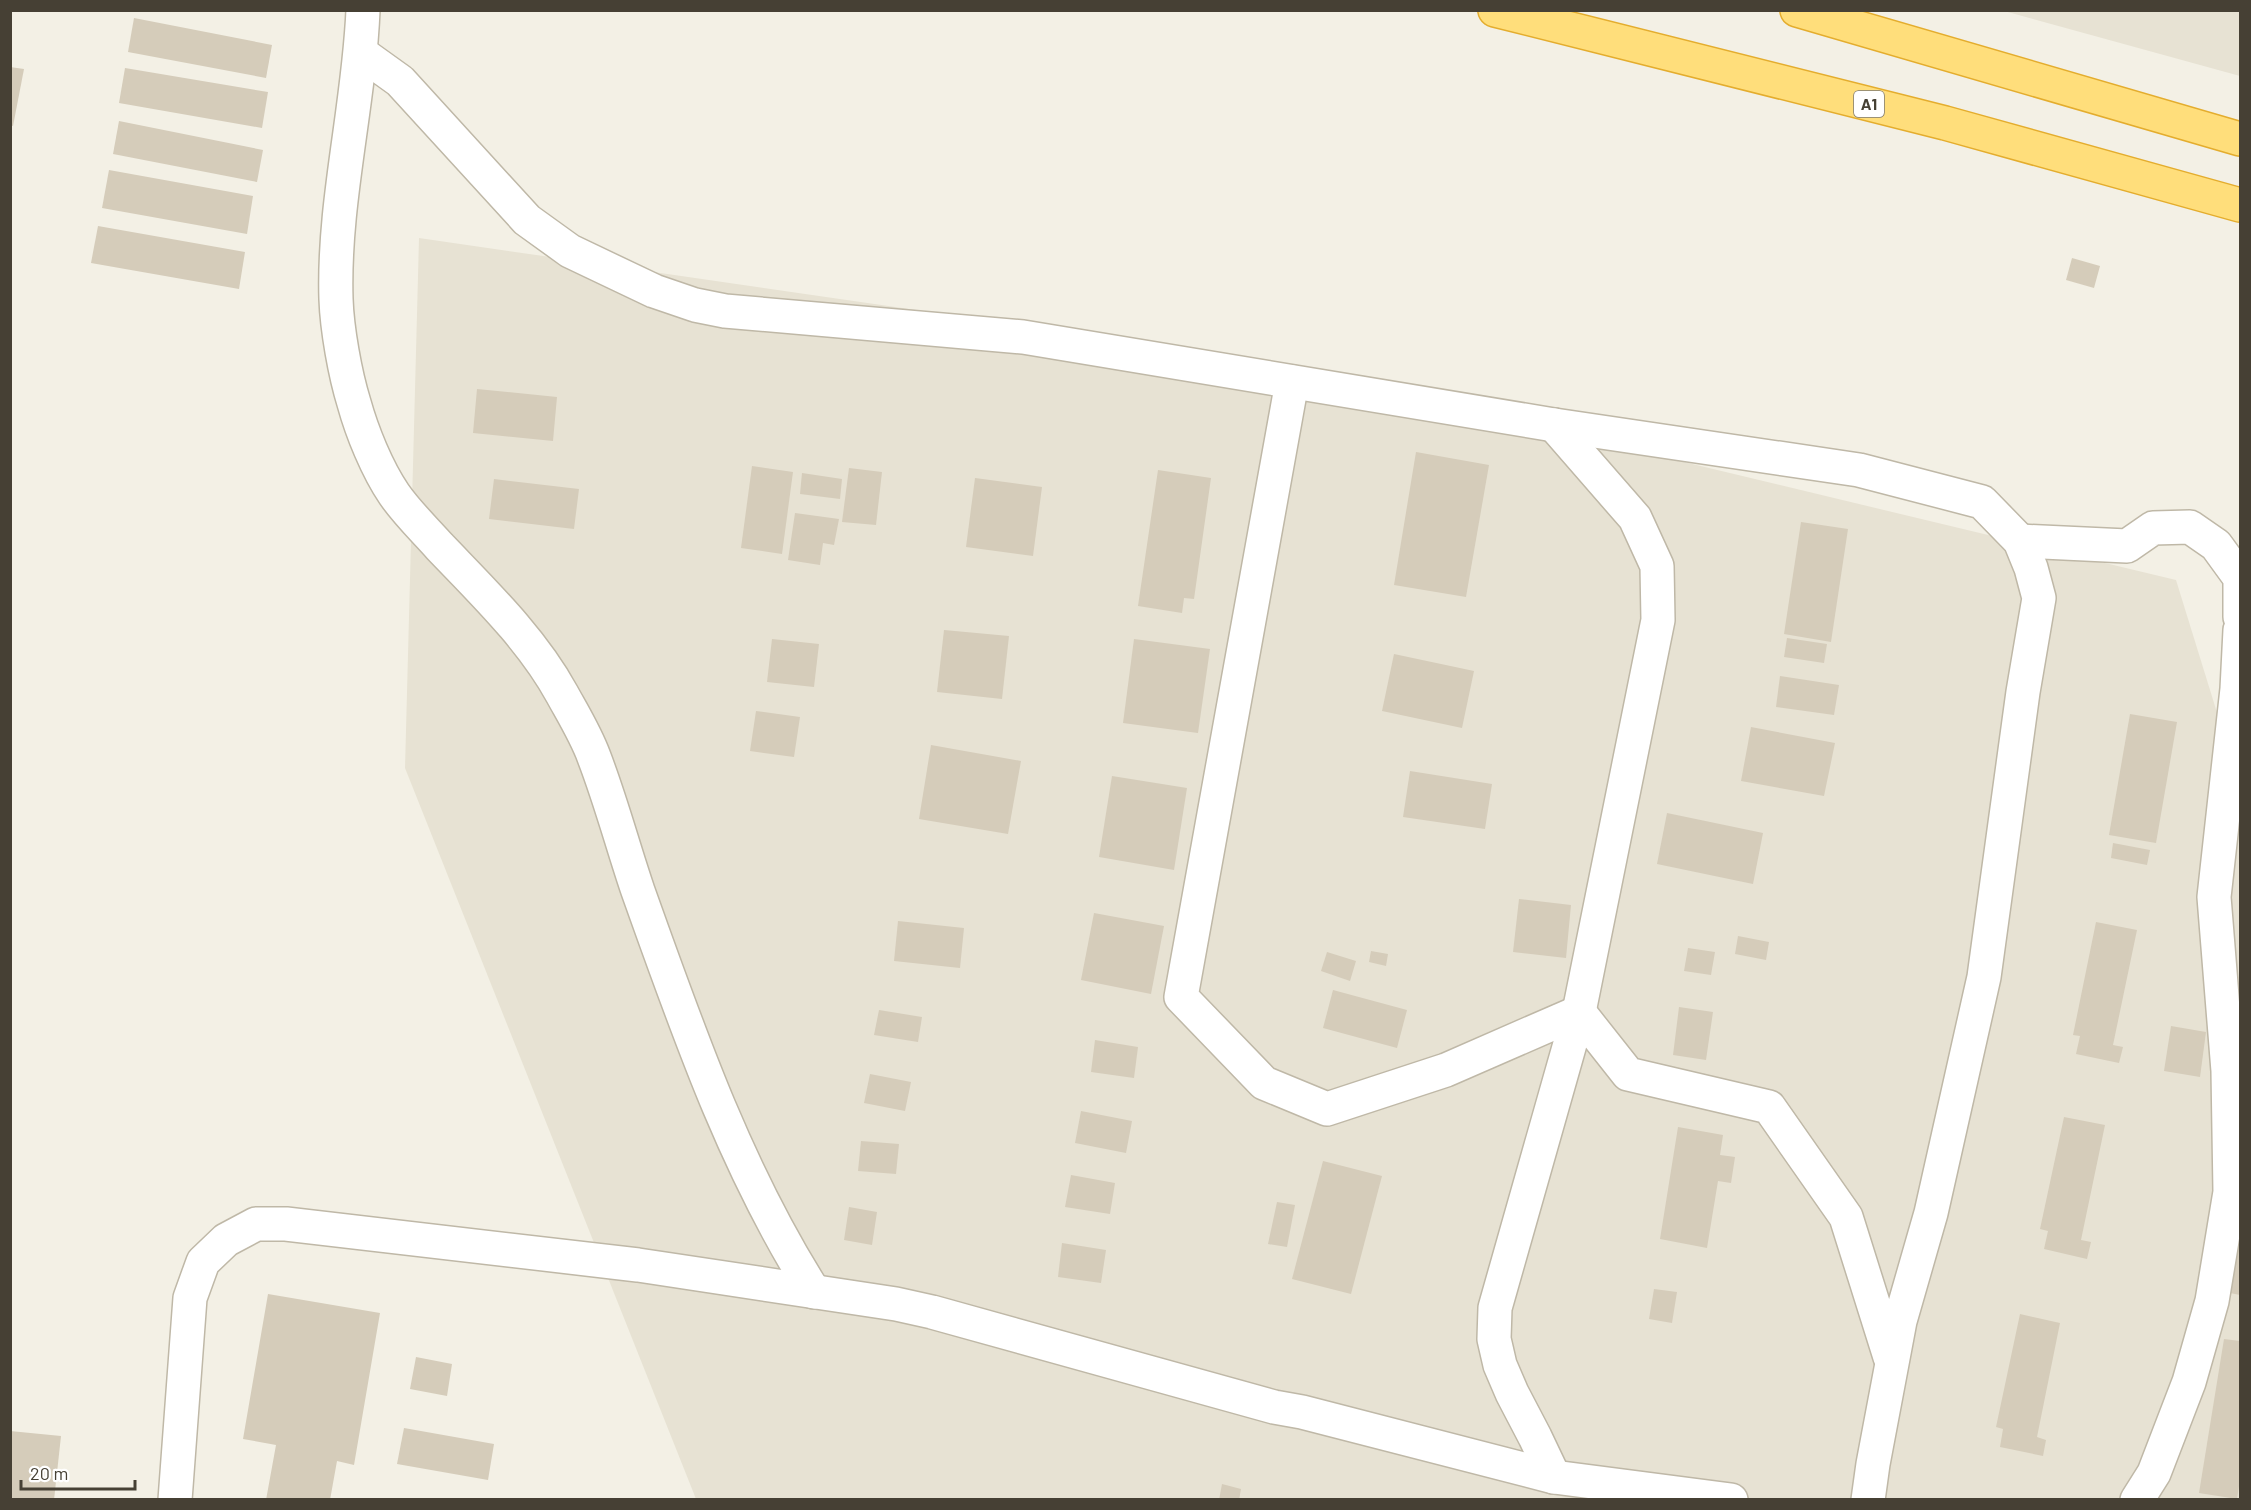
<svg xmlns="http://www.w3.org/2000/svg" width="2251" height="1510" font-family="Barlow,sans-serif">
  <rect width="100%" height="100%" fill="#f3f0e5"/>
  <!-- residential -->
  <g fill="#e7e2d3">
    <polygon points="2004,11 2240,11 2240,76"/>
    <polygon points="419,238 1254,359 2176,580 2240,787 2240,1499 696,1499 405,768"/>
  </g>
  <!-- building -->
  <g fill="#d5ccba">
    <polygon points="134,18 272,45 266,78 128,52"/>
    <polygon points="10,67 24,69 13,126 10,125"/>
    <polygon points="125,68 268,92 262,128 119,103"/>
    <polygon points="119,121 263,150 257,182 113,154"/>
    <polygon points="109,170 253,196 247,234 102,208"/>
    <polygon points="98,226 245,252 239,289 91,263"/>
    <polygon points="2072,258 2100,266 2094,288 2066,280"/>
    <polygon points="477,389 557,397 553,441 473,433"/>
    <polygon points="1416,452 1489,465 1466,597 1394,585"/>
    <polygon points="752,466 793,472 782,554 741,548"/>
    <polygon points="849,468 882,472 876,525 842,522"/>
    <polygon points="1158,470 1211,478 1194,599 1184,598 1182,613 1138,606"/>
    <polygon points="802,473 842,479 840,499 800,494"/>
    <polygon points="975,478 1042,487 1033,556 966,547"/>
    <polygon points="494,479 579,489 574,529 489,519"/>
    <polygon points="795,513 839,519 834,545 823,543 820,565 788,560"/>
    <polygon points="1801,522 1848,529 1831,642 1784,634"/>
    <polygon points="944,630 1009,636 1002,699 937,692"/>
    <polygon points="1787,638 1827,644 1824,663 1784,657"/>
    <polygon points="772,639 819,644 814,687 767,682"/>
    <polygon points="1134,639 1210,649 1198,733 1123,723"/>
    <polygon points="1394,654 1474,671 1462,728 1382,711"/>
    <polygon points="1780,676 1839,685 1834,715 1776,707"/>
    <polygon points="756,711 800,717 794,757 750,751"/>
    <polygon points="2130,714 2177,722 2156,843 2109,835"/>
    <polygon points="1751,727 1835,743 1824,796 1741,781"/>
    <polygon points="931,745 1021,761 1008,834 919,819"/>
    <polygon points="1410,771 1492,784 1485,829 1403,817"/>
    <polygon points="1112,776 1187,788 1174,870 1099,857"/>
    <polygon points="1667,813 1763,833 1753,884 1657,864"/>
    <polygon points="2113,843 2150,850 2147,865 2111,858"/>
    <polygon points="1519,899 1571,905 1566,958 1513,952"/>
    <polygon points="1094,913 1164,926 1151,994 1081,980"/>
    <polygon points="898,921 964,928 960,968 894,961"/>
    <polygon points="2096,922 2137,930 2113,1045 2123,1047 2119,1063 2076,1054 2080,1036 2073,1035"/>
    <polygon points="1738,936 1769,942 1766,960 1735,954"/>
    <polygon points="1688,948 1715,952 1711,975 1684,971"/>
    <polygon points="1371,951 1388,954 1386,966 1369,962"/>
    <polygon points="1327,952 1356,961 1350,981 1321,971"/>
    <polygon points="1333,990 1407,1010 1397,1048 1323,1028"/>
    <polygon points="1679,1007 1713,1012 1706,1060 1673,1055"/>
    <polygon points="879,1010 922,1017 918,1042 874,1035"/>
    <polygon points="2171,1026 2206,1032 2200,1077 2164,1071"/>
    <polygon points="1095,1040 1138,1047 1134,1078 1091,1072"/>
    <polygon points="870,1074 911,1082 905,1111 864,1103"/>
    <polygon points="1081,1111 1132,1121 1126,1153 1075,1143"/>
    <polygon points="2064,1117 2105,1125 2081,1240 2091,1242 2087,1259 2044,1249 2048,1231 2040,1229"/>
    <polygon points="1678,1127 1723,1135 1720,1155 1735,1157 1731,1183 1718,1181 1707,1248 1660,1239"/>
    <polygon points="861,1141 899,1144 896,1174 858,1171"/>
    <polygon points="1323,1161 1382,1176 1351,1294 1292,1279"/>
    <polygon points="1071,1175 1115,1183 1110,1214 1065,1207"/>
    <polygon points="1277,1202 1295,1205 1287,1247 1268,1244"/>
    <polygon points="849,1207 877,1212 872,1245 844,1240"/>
    <polygon points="2239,1236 2240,1236 2240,1295 2230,1293"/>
    <polygon points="1062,1243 1106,1250 1101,1283 1058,1277"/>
    <polygon points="1654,1289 1677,1292 1672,1323 1649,1319"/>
    <polygon points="268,1294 380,1313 354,1465 337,1461 330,1500 266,1500 276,1445 243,1439"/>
    <polygon points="2020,1314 2060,1323 2037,1437 2046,1440 2043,1456 2000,1447 2003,1429 1996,1427"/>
    <polygon points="2224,1339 2240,1341 2240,1480 2237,1499 2199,1493"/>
    <polygon points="416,1357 452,1364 447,1396 410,1389"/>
    <polygon points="404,1428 494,1444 488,1480 397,1464"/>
    <polygon points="10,1431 61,1436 54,1500 10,1500"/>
    <polygon points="1222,1484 1241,1489 1239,1500 1219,1500"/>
  </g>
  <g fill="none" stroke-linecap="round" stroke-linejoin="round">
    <defs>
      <g id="minor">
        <path d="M363,10C359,107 333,202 336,299C337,329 345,374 354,403C362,432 377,469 394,494C407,513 425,530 440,547C483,592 532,639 562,694C573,714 586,735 594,757C611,801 623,847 638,891C687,1028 735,1168 814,1292"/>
        <polyline points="361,53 400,81 527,220 570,251 654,291 695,305 725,311 1023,337 1554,425 1859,470 1982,502 2020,541 2031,568 2039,598 2023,692 1984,977 1931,1213 1900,1321 1873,1464 1868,1500"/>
        <polyline points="1292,382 1181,997 1264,1083 1327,1109 1446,1070 1579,1012"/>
        <polyline points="2020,541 2127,546 2153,528 2190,527 2216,545 2240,578 2240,617"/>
        <polyline points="1579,1012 1628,1074 1769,1107 1846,1217 1890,1357"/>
        <polyline points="1554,1477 1535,1437 1512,1393 1500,1365 1494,1339 1495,1308 1579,1012 1658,620 1657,566 1635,518 1554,425"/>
        <polyline points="175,1500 190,1298 203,1262 226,1240 256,1224 286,1224 638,1265 896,1304 932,1312 1274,1407 1302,1412 1554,1477 1731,1500"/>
        <polyline points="2137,1500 2154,1473 2189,1382 2212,1301 2230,1192 2228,1071 2214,897 2237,689 2240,630"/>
      </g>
      <g id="trunk">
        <polyline points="1495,10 1945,123 2240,205"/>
        <polyline points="1797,10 2240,139"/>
      </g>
    </defs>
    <!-- minor casing -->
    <use href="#minor" stroke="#bfb8a7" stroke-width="36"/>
    <!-- trunk casing -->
    <use href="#trunk" stroke="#e4ad2e" stroke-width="36"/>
    <!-- minor -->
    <use href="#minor" stroke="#fff" stroke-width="33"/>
    <!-- trunk -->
    <use href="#trunk" stroke="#ffde7b" stroke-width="33"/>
  </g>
  <g text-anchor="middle" stroke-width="6" stroke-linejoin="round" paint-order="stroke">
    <!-- shield labels -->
    <rect fill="#fff" stroke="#7e7971" stroke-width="1.5" x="1854" y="91" width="30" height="26" rx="4.5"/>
    <g font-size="16" font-weight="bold" fill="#464034">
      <text x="1869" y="110">A1</text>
    </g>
  </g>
  <!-- border -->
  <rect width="2251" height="1510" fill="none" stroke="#464034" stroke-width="24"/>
  <!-- scale -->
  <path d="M21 1480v9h114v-9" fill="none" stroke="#464034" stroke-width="3"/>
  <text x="30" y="1480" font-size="18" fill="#464034" stroke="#ffffff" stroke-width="4.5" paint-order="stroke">20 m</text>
</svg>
